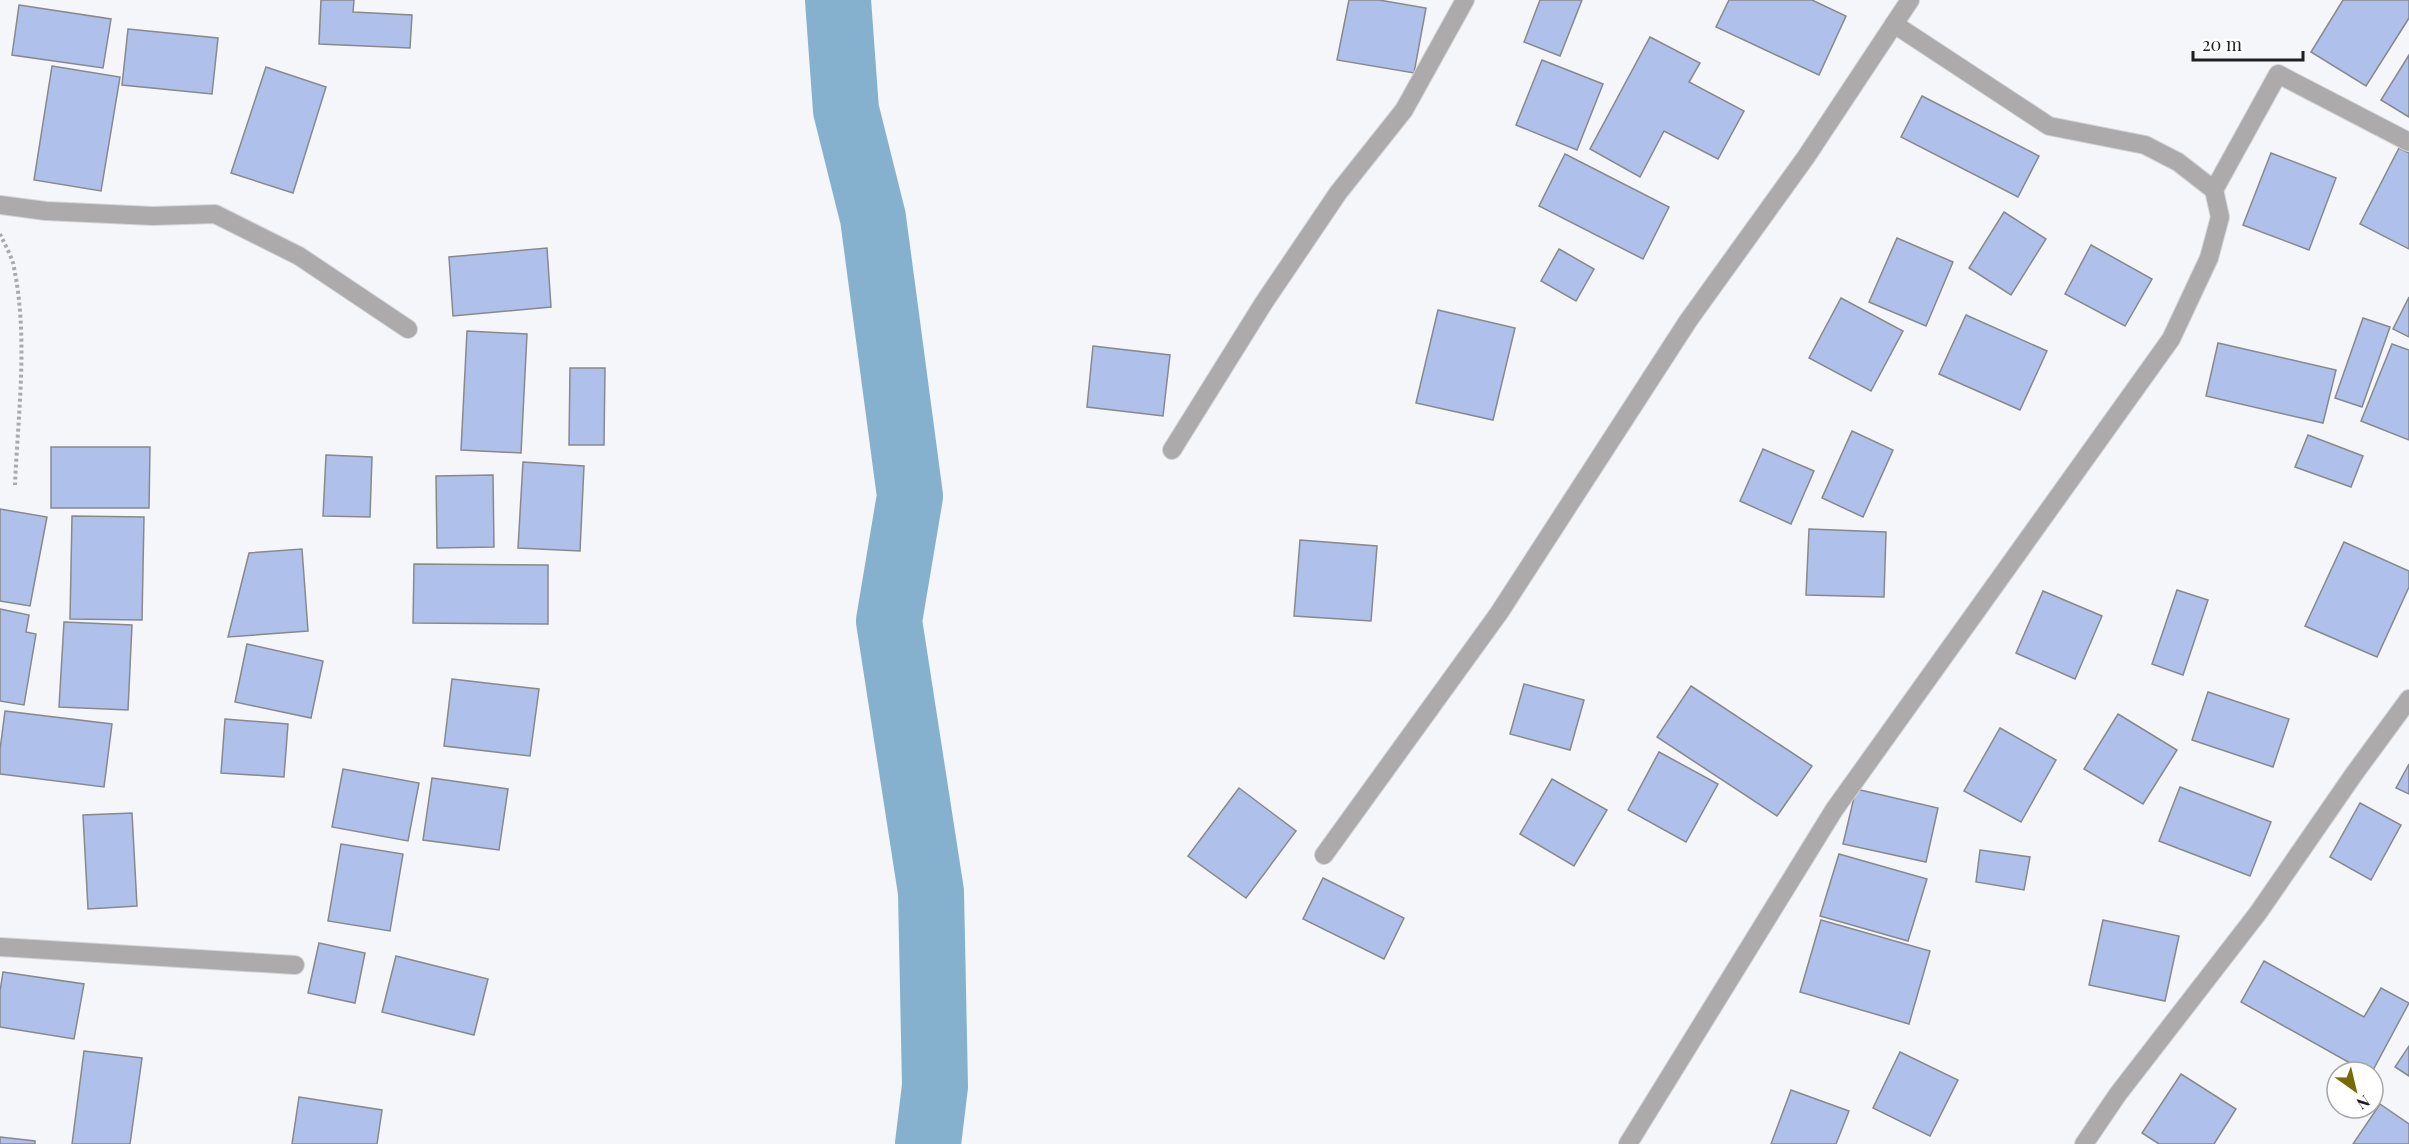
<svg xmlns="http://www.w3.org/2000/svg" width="2409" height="1144" font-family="'Playfair Display',serif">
  <rect width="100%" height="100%" fill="#f4f6fa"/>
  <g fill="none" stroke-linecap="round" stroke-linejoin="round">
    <!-- river -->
    <polyline stroke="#85b1ce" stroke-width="66" points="838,0 846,110 873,218 910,496 889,621 931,892 935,1086 928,1144"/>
  </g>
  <!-- building -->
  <g fill="#afc0ea" stroke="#87898c" stroke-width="1.5">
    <polygon points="321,0 354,0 353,12 412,15 410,48 319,44"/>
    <polygon points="1349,0 1379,0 1426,8 1414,73 1337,60"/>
    <polygon points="1540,0 1582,0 1560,56 1524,42"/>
    <polygon points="1729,0 1812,0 1846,16 1819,75 1716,27"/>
    <polygon points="2343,0 2409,0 2409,18 2366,86 2311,52"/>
    <polygon points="19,5 111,19 103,68 12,55"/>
    <polygon points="128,29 218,38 212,94 122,85"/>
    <polygon points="1650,37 1700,63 1689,82 1744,111 1718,159 1664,131 1640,177 1590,149"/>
    <polygon points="2409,55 2409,117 2381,100"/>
    <polygon points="1542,60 1603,84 1577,150 1516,125"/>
    <polygon points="52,66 120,77 101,191 34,180"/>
    <polygon points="266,67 326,87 293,193 231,173"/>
    <polygon points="1922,96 2039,156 2018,197 1901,137"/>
    <polygon points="2399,148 2409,153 2409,249 2360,224"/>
    <polygon points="2271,153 2336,178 2309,250 2243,225"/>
    <polygon points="1565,154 1669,207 1643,259 1539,206"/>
    <polygon points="2004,212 2046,239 2011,295 1969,268"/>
    <polygon points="1897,238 1953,262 1926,326 1869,302"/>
    <polygon points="2091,245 2152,279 2125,326 2065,294"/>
    <polygon points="547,248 551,307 453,316 449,257"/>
    <polygon points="1559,249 1594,269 1576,301 1541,281"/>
    <polygon points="2409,297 2409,337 2393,329"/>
    <polygon points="1841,298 1903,331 1871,391 1809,358"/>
    <polygon points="1438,310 1515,328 1493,420 1416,403"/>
    <polygon points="1966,315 2047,351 2020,410 1939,374"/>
    <polygon points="2363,318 2390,327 2362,407 2335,398"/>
    <polygon points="467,331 527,334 521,453 461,450"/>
    <polygon points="2218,343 2336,370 2323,423 2206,396"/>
    <polygon points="2392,344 2409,350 2409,440 2361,421"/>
    <polygon points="1093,346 1170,355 1163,416 1087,407"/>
    <polygon points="570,368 605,368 604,445 569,445"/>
    <polygon points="1852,431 1893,450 1863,517 1822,498"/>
    <polygon points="2308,435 2363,456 2351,487 2295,467"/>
    <polygon points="51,447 150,447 149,508 51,508"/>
    <polygon points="1763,449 1814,471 1791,524 1740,501"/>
    <polygon points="326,455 372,457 370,517 323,516"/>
    <polygon points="523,462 584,466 580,551 518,548"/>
    <polygon points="493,475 494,547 437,548 436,476"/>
    <polygon points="0,509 47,517 30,606 0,601"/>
    <polygon points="72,516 144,517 142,620 70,619"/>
    <polygon points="1809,529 1886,532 1884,597 1806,595"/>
    <polygon points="1300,540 1377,546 1371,621 1294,616"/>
    <polygon points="2344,542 2409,571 2409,587 2377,657 2305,626"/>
    <polygon points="302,549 308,631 228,637 249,553"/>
    <polygon points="414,564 548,565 548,624 413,623"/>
    <polygon points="2177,590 2208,600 2183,675 2152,664"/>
    <polygon points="2043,591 2102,616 2075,679 2016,653"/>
    <polygon points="0,609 29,615 26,632 36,634 24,705 0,701"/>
    <polygon points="64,622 132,625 128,710 59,707"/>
    <polygon points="247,644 323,661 311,718 235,702"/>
    <polygon points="452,679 539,689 530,756 444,746"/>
    <polygon points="1524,684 1584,700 1570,750 1510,734"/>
    <polygon points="1691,686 1812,766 1777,816 1657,737"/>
    <polygon points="2208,692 2289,719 2273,767 2192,740"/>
    <polygon points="5,711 112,724 104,787 0,774 0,750"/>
    <polygon points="2118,714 2177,750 2143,804 2084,769"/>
    <polygon points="225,719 288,724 284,777 221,773"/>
    <polygon points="2000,728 2056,760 2021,822 1964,791"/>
    <polygon points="1659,752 1718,784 1686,842 1628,810"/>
    <polygon points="2409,764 2409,794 2396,788"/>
    <polygon points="343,769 419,783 408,841 332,827"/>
    <polygon points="432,778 508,789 499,850 423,840"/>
    <polygon points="1552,779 1607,810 1574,866 1520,834"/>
    <polygon points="2180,787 2271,822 2250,876 2159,841"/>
    <polygon points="1239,788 1296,831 1246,898 1188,856"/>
    <polygon points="1856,789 1938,808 1926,862 1843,844"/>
    <polygon points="2360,803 2401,825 2371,880 2330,857"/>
    <polygon points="132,813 137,906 88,909 83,815"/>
    <polygon points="341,844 403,854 390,931 328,921"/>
    <polygon points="1980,850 2030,857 2024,890 1976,882"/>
    <polygon points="1839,854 1927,879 1908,941 1820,916"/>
    <polygon points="1323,878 1404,918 1384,959 1303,919"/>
    <polygon points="1821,920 1930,951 1909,1024 1800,992"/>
    <polygon points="2103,920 2179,936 2165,1001 2089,985"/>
    <polygon points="319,943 365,953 355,1003 308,993"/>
    <polygon points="396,956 488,979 474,1035 382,1012"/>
    <polygon points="2264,961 2364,1017 2381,988 2409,1003 2372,1072 2366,1072 2241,1002"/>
    <polygon points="3,972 84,984 74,1039 0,1027 0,991"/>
    <polygon points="2409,1046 2409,1076 2395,1067"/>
    <polygon points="84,1051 142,1058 130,1144 72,1144"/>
    <polygon points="1900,1052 1958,1080 1930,1136 1873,1108"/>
    <polygon points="2181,1074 2236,1109 2214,1144 2159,1144 2142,1133"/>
    <polygon points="1791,1090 1849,1111 1836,1144 1771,1144"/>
    <polygon points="299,1097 382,1110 377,1144 292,1144"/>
    <polygon points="2380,1104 2409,1124 2409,1144 2353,1144"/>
    <polygon points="0,1137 35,1141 35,1144 0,1144"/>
  </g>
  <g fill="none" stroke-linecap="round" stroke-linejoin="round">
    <defs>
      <g id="minor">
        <polyline points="2214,190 2278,74 2409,142"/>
        <polyline points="0,205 46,211 153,216 215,214 299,256 408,329"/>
        <polyline points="1172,450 1263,304 1338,193 1404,110 1465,0"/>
        <polyline points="1324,855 1499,613 1688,321 1806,157 1910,0"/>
        <polyline points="0,947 295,965"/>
        <polyline points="1628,1144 1834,810 2171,339 2209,258 2220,217 2214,190 2178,162 2145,145 2049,126 1894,24"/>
        <polyline points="2084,1144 2118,1094 2258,913 2354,774 2409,699"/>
      </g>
    </defs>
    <!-- minor casing -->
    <use href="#minor" stroke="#d2d4d7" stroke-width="20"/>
    <!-- path -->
    <path stroke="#a9aaad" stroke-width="4" stroke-dasharray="3 3" stroke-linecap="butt" d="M0,234C4,243 10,253 13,263C29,335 18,412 15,485"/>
    <!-- minor -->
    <use href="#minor" stroke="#acaaaa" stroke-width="18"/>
  </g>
  <!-- north arrow -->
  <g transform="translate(2355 1090) rotate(146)"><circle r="28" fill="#ffffff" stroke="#a5a5a6" stroke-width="1.5"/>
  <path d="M0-4.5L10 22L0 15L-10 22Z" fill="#786b05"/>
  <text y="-9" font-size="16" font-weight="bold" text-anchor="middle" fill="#1e1f20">N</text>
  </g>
  <!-- scale -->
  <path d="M2193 51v9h110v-9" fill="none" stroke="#1e1f20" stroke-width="3"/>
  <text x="2202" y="51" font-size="18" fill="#1e1f20" stroke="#ffffff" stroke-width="4.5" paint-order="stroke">20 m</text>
</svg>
